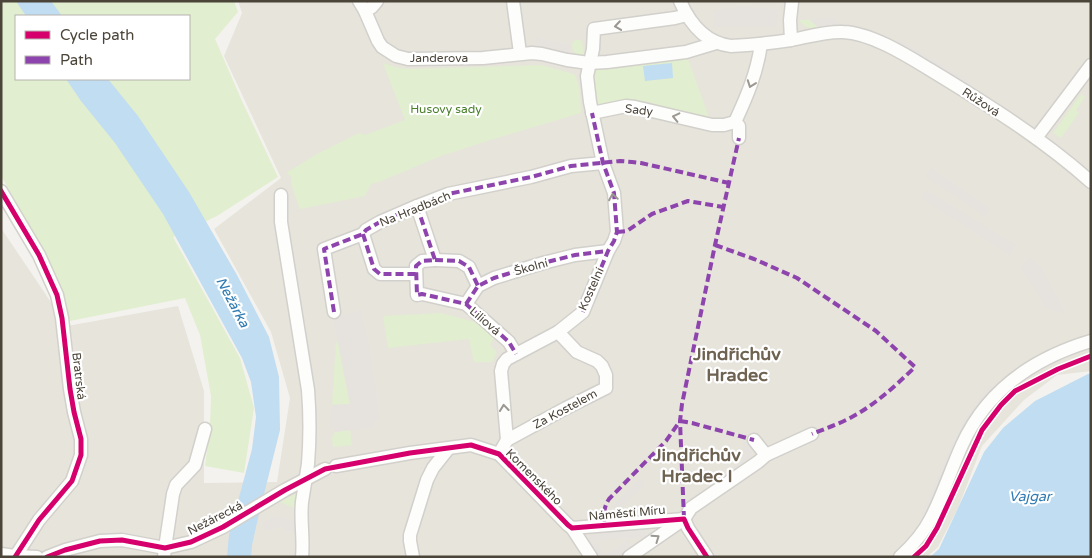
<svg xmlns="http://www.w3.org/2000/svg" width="1092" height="558" font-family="'Varela Round',sans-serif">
  <rect width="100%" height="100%" fill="#f4f2ee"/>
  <!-- residential -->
  <polygon fill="#e7e4dc" points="238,1 1091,1 1091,371 1057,375 1024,400 982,446 958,508 938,547 927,557 1,557 1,228 67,326 178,306 204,391 204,483 277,482 290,398 271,332 214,229 281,178 224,56 242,13"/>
  <!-- green -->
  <g fill="#e1eecf" fill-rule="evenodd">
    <path d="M1,1H234L238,12L215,39L242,101L278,177L217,216L173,237L240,358L254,408L244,473L205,466L210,427L211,396L200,335L185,298L70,321L48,265L31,228L1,176ZM16,16H189V79H16Z"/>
    <path d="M799,20H810L819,28C811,30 804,27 799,20Z"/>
    <polygon points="575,40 580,40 582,41 584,54 583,55 577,55 573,51 572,44"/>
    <polygon points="682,58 688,59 710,120 704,120 698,115 687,112 683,114 658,111 653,103 637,100 632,104 599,107 596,105 592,75 594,70 597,68"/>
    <path d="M383,63L399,68L411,69L541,65L574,74C581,84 580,101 581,113L487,141L441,156L379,182L371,184L365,196L300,209L292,187L291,176L286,173L315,155L359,133L365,135L405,120Z"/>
    <polygon points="1081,94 1085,97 1076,110 1079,113 1061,138 1053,133"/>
    <polygon points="441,313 475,322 477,320 496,335 490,345 497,352 492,362 474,362 469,339 388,348 383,316"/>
    <polygon points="336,341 339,346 350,404 332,405"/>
    <polygon points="350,430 352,445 333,447 332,438 335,432"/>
    <polygon points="301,491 298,510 280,502"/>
  </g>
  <!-- parking -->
  <g fill="#e6e3df">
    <polygon points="747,7 779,10 776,27 713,27 714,10"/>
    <polygon points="833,17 842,25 819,28 810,20"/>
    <polygon points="536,38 570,44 569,54 535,47"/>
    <polygon points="897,39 912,47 971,83 969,86 895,42"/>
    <polygon points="931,168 990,208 986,217 925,176"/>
    <polygon points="926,190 1016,245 1010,255 921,198"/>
    <polygon points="1030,258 1042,269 1061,304 1064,314 1045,307 1034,287 1020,268"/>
    <polygon points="361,310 369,344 380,420 374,421 375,427 335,432 335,428 330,428 332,405 350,404 333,318"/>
    <polygon points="995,385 980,403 961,433 923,520 921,515 953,442 963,422 988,387"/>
    <polygon points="743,442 752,444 752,460 692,501 690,499 743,461"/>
    <polygon points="640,478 645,484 618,510 619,511 659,507 667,514 626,518 612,506"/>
    <polygon points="277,516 287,519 297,520 297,530 285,532 284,526 263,531 264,522"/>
    <polygon points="645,528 646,537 589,541 588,532"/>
    <polygon points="630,539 630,550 621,557 595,557 588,544 597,543 605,556"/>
  </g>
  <!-- water -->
  <g fill="#c0ddf1">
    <polygon points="16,1 51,1 62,16 26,16"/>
    <polygon points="672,63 673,78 645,81 643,66"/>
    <polygon points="66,79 108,79 138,116 189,192 237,275 269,337 279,377 280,430 258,518 252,545 251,557 227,557 229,535 252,449 256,417 251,382 242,358 163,214 115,143 81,101"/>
    <polygon points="1088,374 1091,374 1091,557 930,557 939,549 984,452 1003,428 1035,401"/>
  </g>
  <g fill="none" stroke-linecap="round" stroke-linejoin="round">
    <defs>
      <g id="minor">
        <polyline points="359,1 365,11 378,41 382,47 396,56 408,59 483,58 532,53 542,54 567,60 589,63 607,62 686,52 716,43"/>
        <polyline points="513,1 520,53"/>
        <path d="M680,1C690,24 705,43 731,46C751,45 771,43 791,40C807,37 827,31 843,32C871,33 906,55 929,69C985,103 1042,138 1091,182"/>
        <polyline points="365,11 372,7 377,1"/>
        <polyline points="791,40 790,20 792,2"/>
        <polyline points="592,113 626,106 635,107 712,125 724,125 735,122"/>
        <path d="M735,122C747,96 757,73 761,44"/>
        <polyline points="735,122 739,126 739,138"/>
        <polyline points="1036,138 1091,65"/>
        <polyline points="1,191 39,255 57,295 62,318 70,389 74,412 81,439 81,455 72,481 39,520 15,557"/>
        <path d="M281,195V222L308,390C310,415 310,439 308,464C306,477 304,490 302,502C300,521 304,539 302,557"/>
        <polyline points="417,206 435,260 422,261 416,266 417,295 422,294 466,304 509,342 516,354"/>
        <polyline points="363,234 374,269 380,274 416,274"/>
        <polyline points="435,260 459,261 469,267 478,286"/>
        <polyline points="466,304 478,286 494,278 543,263 575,255 608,251"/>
        <polyline points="334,312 324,249 363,234 366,230 380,222 417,206 448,194 531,177 571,166 603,163"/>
        <polyline points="507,440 566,408 606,388 606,375 602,366 597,361 577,352 558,332"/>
        <polyline points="754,440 766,455"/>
        <polyline points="499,454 507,440 501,371 503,364 507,359 558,332 583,312 608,251 614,241 617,232 614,193 603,163 590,102 587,76 593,49 594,29 675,18 687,15"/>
        <polyline points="336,466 410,453 471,445 499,454 568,525 572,528 591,557"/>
        <polyline points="684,519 688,528 707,557"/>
        <polyline points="572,528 684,519"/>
        <polyline points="1,554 15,556 37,557"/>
        <polyline points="47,557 65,550 100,541 122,540 165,548 191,542 223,527 285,490 325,469"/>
        <polyline points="164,557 165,548 173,494 176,485 195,465 205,429"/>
        <polyline points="413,557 410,541 410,535 427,480 433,468 448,449"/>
        <polyline points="629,557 684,519 691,508 758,462 766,455 812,434"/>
        <path d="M900,557C912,546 924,532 931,518C943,495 951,469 962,445C987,390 1034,358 1091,341"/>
      </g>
    </defs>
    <!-- minor casing -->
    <use href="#minor" stroke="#d2d0cb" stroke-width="15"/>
    <!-- minor -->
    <use href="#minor" stroke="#fdfdfc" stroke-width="12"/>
    <!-- quiet -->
    <g stroke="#8e44ad" stroke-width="4" stroke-dasharray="8 4" stroke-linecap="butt">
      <polyline points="792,2 792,1"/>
      <polyline points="417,206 435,260 422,261 416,266 417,295 422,294 466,304 509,342 516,354"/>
      <polyline points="617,232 627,231 652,214 688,201 723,207"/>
      <polyline points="363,234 374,269 380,274 416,274"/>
      <path d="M715,245L754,259L797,278L876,331L915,367C894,387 874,406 848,419C836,425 824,429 812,434"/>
      <polyline points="435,260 459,261 469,267 478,286"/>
      <polyline points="466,304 478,286 494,278 543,263 575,255 608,251"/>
      <polyline points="334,312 324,249 363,234 366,230 380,222 417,206 448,194 531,177 571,166 620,161 632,162 641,163 729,183"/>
      <polyline points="583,312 608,251 614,241 617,232 614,193 603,163 592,113"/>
      <polyline points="680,421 692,423 754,440"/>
      <polyline points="684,519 680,421 682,404 715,245 739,138"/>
      <path d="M605,525C604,515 603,508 609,499L666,441L680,421"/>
    </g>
    <defs>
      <g id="cycleway">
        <polyline points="1,191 39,255 57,295 62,318 70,389 74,412 81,439 81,455 72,481 39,520 15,557"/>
        <polyline points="47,557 65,550 100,541 122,540 165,548 191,542 223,527 285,490 325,469 410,453 471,445 499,454 568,525 572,528 684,519 688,528 707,557"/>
        <polyline points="914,557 926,546 937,528 982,430 1001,405 1015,391 1058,369 1091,356"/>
      </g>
    </defs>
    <!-- cycleway casing -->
    <use href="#cycleway" stroke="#fff" stroke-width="8"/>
    <!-- cycleway -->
    <use href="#cycleway" stroke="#d6006c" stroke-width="5"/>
  </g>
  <!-- one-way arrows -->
  <defs><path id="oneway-chevron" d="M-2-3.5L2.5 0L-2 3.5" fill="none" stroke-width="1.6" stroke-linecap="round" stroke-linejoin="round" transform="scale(1.25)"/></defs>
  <g stroke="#9b9791">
    <use href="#oneway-chevron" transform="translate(618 26) rotate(172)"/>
    <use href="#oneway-chevron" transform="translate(751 84) rotate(110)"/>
    <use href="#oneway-chevron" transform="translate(676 117) rotate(-167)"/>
    <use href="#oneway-chevron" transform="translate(613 197) rotate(-99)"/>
    <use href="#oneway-chevron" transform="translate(504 408) rotate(-96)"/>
    <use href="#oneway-chevron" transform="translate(656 538) rotate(-35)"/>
  </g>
  <g text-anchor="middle" stroke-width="4.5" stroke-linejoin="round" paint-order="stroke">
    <!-- street labels -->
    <g font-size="12" fill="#4b4439" stroke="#fff">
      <text x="439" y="62">Janderova</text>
      <text transform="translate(981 102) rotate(33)" y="4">Růžová</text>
      <text transform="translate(639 110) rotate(7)" y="4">Sady</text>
      <text transform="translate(415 209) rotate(-22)" y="4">Na Hradbách</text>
      <text transform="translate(531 267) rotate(-16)" y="4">Školní</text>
      <text transform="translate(591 289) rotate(-66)" y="4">Kostelní</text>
      <text transform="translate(485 321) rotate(41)" y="4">Liliová</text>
      <text transform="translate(79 376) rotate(83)" y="4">Bratrská</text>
      <text transform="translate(565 409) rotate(-28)" y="4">Za Kostelem</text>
      <text transform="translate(534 477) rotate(45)" y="4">Komenského</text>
      <text transform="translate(627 513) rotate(-5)" y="4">Náměstí Míru</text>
      <text transform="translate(215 518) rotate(-27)" y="4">Nežárecká</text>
    </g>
    <!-- park labels -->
    <g font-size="12" fill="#4a7f2a" stroke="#fff">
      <text x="446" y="113">Husovy sady</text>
    </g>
    <!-- water labels -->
    <g font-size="14" font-style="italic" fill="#2e7ab2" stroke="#fff">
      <text transform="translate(233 302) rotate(62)" y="5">Nežárka</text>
      <text x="1030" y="501">Vajgar</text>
    </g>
    <!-- district labels -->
    <g font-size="18" font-weight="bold" fill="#6e6250" stroke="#fff">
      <text x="737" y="360">Jindřichův<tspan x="737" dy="21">Hradec</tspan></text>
      <text x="697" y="461">Jindřichův<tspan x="697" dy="21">Hradec I</tspan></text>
    </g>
  </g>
  <!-- border -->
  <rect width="1092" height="558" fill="none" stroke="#4b4439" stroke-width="5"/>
  <!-- legend -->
  <rect x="15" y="15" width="175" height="65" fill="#ffffff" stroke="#b7b4b0"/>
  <rect x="25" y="31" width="25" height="8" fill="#d6006c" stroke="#b7b4b0"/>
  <text x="60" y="40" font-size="15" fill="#4b4439">Cycle path</text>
  <rect x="25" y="56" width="25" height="8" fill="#8e44ad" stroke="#b7b4b0"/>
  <text x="60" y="65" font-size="15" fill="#4b4439">Path</text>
</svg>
